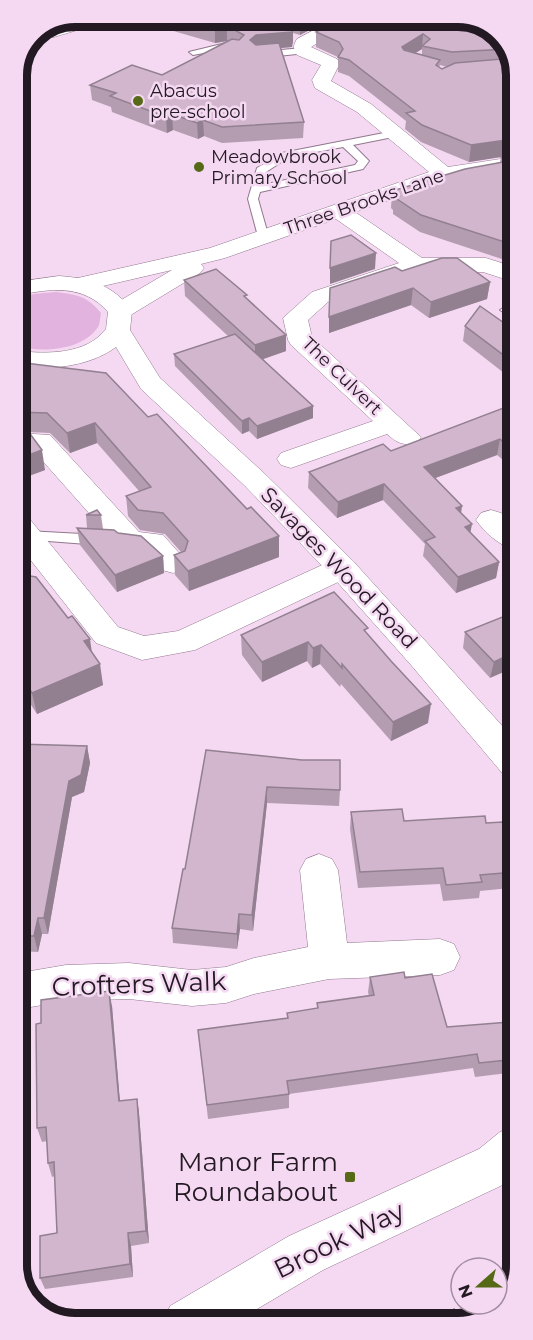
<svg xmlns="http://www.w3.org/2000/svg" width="533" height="1340" font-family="Montserrat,sans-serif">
  <rect width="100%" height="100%" fill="#f5d9f2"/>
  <!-- green -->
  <path fill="#e2b3de" d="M56,292C78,295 87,296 101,313C100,318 100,324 98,327C82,351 41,353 17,346V300L34,294Z"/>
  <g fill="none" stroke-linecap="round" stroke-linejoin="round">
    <defs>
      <g id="lane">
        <polygon points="226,43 240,50 236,53 225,49 193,55 189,52"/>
        <polygon points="303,48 306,49 306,53 259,58 255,55 259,52"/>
        <path d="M394,131L398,132V136L353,145L369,161L363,169L260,192L258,199L269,238L263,241L259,240L248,199L257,168L282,153ZM343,147L358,161L355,165L262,185L266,172L289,157Z"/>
        <polygon points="506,306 514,310 514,319 500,310"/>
        <polygon points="27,531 100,535 107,540 100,545 22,539 20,536 22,533"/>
      </g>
      <g id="street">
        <polygon points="86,17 111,17 108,21 54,37 31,40 34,33"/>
        <path d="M338,17H359L311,47L337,59L340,63L331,81L371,104L448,167L514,157V169L448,180L355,212L422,258H486L514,267V282L483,272H419L328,302L308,320L312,337L421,437L417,443C403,446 397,443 387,434L291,468L281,465L277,459L281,453L373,421L291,345L288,340L283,318L312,292L399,263L336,219L225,258L201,264L204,268L200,273L129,316L120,318L111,316L108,311L111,306L172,270L77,292L69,290L65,285L69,280L210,248L429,172L357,112L315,88L312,80L321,65L297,55C293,49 293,45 297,39Z"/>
        <polygon points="17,433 50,435 139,532 163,535 188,563 184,570 173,573 162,570 144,551 120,548 32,449 18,449"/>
        <path d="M491,510L501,513L515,524V550C500,546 485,533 476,520L481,513Z"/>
        <polygon points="18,514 28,517 118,627 144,636 178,631 331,561 342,558 353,561 357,568 353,575 195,650 142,660 96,643 18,544"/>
        <polygon points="319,854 332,859 338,870 347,943 440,939 454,944 460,957 454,970 440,975 329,979 254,994 226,1003 192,1006 129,999 66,1001 19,1009 19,973 66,965 129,963 192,970 226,967 254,958 308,947 300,870 306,859"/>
      </g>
      <g id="secondary">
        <path d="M59,276C89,278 114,285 132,311L130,330L160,378L265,474L353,561L515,740V778L503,774L411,665L331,575L245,486L141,389L116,347C89,367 50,370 17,367V351C47,354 86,355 106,329L108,312C84,284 49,288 17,296V282Z"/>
        <polygon points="516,1126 516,1177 511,1181 323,1270 235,1322 163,1323 170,1306 289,1236 479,1149 500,1132"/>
      </g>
    </defs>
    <!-- lane casing -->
    <use href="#lane" stroke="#91788e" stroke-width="2"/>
    <!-- street casing -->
    <use href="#street" stroke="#91788e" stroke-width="1"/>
    <!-- secondary casing -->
    <use href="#secondary" stroke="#91788e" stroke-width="1"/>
    <!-- lane -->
    <use href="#lane" fill="#fff" fill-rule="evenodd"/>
    <!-- street -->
    <use href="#street" fill="#fff" fill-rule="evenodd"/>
    <!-- secondary -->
    <use href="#secondary" fill="#fff" fill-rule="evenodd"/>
  </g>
  <!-- wall -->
  <g fill="#b49db1" fill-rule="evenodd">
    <polygon points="125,17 334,17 300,35 293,33 292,47 280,48 304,122 303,138 222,143 204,136 198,139 173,130 167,133 112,112 111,107 92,100 90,85 162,75 227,41 215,43"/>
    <path d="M494,29L514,56V155L469,162L421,142L405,129L406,121L349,76L338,72V57L316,47V32ZM422,49V55L415,53ZM440,65L447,67L442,69L439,67Z"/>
    <polygon points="514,155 514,263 420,232 393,214 393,210 391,208 392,191 500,162 501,157"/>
    <polygon points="402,271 490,282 487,299 429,318 411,305 329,333 330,288"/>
    <polygon points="184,280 247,299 286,351 263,359 313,418 257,439 249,431 242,434 175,366 174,354 228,336 185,296"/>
    <polygon points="465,326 514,330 514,381 463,341"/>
    <polygon points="17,362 279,557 189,591 175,575 174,555 181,552 165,534 140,530 128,516 126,496 139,491 97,443 70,453 50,433 28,432 45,470 18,480"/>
    <polygon points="514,404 515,470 497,455 435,478 461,513 470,532 499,562 496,578 456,593 423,556 425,544 383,500 337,518 308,488 309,472 391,451"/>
    <polygon points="86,515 101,515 103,529 118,533 163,556 164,573 117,592 80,545 77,528 87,528"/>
    <polygon points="18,574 91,651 103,685 37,714 20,688 18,689"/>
    <polygon points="515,612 490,678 463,648 465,632"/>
    <polygon points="367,634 428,723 391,741 341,684 340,687 320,664 312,668 307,661 262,682 242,655 241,635"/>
    <polygon points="18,744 87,746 90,763 84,792 72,797 48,934 42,934 38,952 19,951"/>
    <polygon points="206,750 340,790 339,806 267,803 253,931 240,929 237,949 173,943 172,928 185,869"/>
    <polygon points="351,812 404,821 516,871 511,888 480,891 479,898 443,901 440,884 358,888 350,829"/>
    <polygon points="370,977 405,978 447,1027 516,1043 516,1072 475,1077 473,1068 289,1094 289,1108 208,1119 198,1030 287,1018 287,1013 317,1009 317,1003 369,996 368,992"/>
    <polygon points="112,1006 120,1101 137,1099 139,1113 149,1243 131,1246 133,1277 45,1289 40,1278 57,1233 55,1176 52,1177 48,1163 47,1141 42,1142 37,1128 41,1023"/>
  </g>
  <!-- shaded-wall -->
  <g fill="#927f90">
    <polygon points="75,16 82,16 64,21"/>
    <polygon points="307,17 334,17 300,35 300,20"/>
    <polygon points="227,26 227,41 215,43 215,28"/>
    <polygon points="293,27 293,42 292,47 256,50 250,40 256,35"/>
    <polygon points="423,34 422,49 401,62 402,47"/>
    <polygon points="172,114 173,130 167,133 166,117"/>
    <polygon points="203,120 204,136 198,139 197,123"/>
    <polygon points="514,139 514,155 469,162 471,145"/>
    <polygon points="376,253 375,269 330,284 330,268"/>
    <polygon points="490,282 487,299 429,318 431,302"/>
    <polygon points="413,288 411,305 329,333 329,317"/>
    <polygon points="286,335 286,351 255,362 255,345"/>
    <polygon points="313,406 313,418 257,439 257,426"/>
    <polygon points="249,418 249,431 242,434 242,421"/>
    <polygon points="95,423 97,443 70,453 67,433"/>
    <polygon points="500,439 497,455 422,483 424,467"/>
    <polygon points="42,450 45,470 18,480 18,459"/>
    <polygon points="384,484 383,500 337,518 338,502"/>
    <polygon points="462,506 460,522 456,508"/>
    <polygon points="472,524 469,540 465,527"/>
    <polygon points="279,536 279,557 189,591 188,571"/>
    <polygon points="163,556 164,573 117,592 115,575"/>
    <polygon points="499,562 496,578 456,593 458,577"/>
    <polygon points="90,639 93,660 84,641"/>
    <polygon points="308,642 307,661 262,682 262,662"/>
    <polygon points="321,645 320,664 312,668 313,648"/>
    <polygon points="515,652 515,667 490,678 494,662"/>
    <polygon points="100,664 103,685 37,714 32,693"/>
    <polygon points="431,704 428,723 391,741 393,722"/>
    <polygon points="87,746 90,763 84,792 72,797 48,934 44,918 69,781"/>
    <polygon points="267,787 267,803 253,931 252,915"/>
    <polygon points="239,914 240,929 237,949 237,934"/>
    <polygon points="38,918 42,934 38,952 34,936"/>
    <polygon points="109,991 112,1006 121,1116 119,1101"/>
    <polygon points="137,1099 139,1113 149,1243 146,1231"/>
    <polygon points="128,1233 131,1246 133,1277 130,1264"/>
  </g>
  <!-- building -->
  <g fill="#d1b6ce" stroke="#927f90" stroke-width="1.5">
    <polygon points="174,17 258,17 293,27 292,32 256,35 250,40 256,45 279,43 304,122 222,127 203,120 197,123 172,114 166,117 110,96 116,93 90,85 132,65 162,75 232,39 239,40 244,35 227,26 215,28"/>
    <polygon points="288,17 307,17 300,20"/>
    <polygon points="341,17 462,17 494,29 508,49 452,52 422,46 430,39 423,34 402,47 404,50 440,60 436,65 442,69 455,63 514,58 514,139 471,145 422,125 406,113 415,111 349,60 338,57 343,49 339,42 316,32"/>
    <polygon points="514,155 514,245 421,215 394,197 399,196 392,191 465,169 509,161 501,157"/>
    <polygon points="351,235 376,253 330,268 331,241"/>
    <polygon points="442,258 457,258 490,282 431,302 413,288 329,317 330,288 395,267 402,271"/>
    <polygon points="216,269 247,295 244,296 286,335 255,345 184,280"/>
    <polygon points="480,306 514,330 514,363 465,326"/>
    <polygon points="235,334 313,406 257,426 249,418 242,421 174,354"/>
    <polygon points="17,362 106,373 148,417 157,414 247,509 251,507 279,536 188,571 174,555 185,551 188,541 163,513 138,510 126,496 151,487 95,423 67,433 47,413 17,412"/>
    <polygon points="514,404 514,452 500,439 424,467 462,506 456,508 472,524 465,527 499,562 458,577 425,541 435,537 384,484 338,502 309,472 383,444 391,451"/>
    <polygon points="17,431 28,431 42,450 18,459"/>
    <polygon points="97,510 101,515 86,515"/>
    <polygon points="77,528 114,530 118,533 141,536 163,556 115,575"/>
    <polygon points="18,574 36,577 68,618 72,616 90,639 84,641 100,664 32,693 18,671"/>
    <polygon points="334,592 368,628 364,630 391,661 431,704 393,722 342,664 342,668 321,645 313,648 308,642 262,662 241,635"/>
    <polygon points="515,612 515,652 494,662 465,632"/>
    <polygon points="18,744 87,746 81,775 69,781 44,918 38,918 34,936 19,936"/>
    <polygon points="206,750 302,760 340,760 340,790 267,787 252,915 239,914 237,934 172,928 183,869 185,869"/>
    <polygon points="402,809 404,821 485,816 486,823 503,822 516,872 480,875 482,882 446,885 443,868 360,872 351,812"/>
    <polygon points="404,972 405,978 432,974 447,1027 510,1022 516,1043 516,1059 479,1063 477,1054 287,1081 289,1094 207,1105 198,1030 288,1018 287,1013 318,1008 317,1003 374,995 370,977"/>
    <polygon points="109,991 119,1101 137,1099 146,1231 128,1233 130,1264 40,1278 40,1236 57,1233 54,1162 48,1163 46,1127 37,1128 36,1024 41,1023 41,1000"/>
    <polygon points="454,1309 464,1321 443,1321"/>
  </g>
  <!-- markers -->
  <g fill="#566916" stroke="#f5d9f2" stroke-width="2">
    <circle cx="138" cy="101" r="6"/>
    <circle cx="199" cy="167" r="6"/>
    <rect x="344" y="1171" width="12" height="12" rx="3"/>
  </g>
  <g text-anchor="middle" stroke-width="5" stroke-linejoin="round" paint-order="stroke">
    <!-- far-poi labels -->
    <g font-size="18" fill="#221922" stroke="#f5d9f2" text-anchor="start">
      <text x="150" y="97">Abacus<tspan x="150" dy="21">pre-school</tspan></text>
      <text x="211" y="163">Meadowbrook<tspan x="211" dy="21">Primary School</tspan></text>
    </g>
    <!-- far-street labels -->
    <g font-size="18" fill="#221922" stroke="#f5d9f2">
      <text transform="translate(364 202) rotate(-19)" y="6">Three Brooks Lane</text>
      <text transform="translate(342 376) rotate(44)" y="6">The Culvert</text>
    </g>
    <!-- street labels -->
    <g font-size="21" fill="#221922" stroke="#f5d9f2">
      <text transform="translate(339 568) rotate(46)" y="7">Savages Wood Road</text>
    </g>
    <!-- near-street labels -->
    <g font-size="26" fill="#221922" stroke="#f5d9f2">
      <text transform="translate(139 984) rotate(-2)" y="9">Crofters Walk</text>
      <text transform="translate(339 1240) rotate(-26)" y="9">Brook Way</text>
    </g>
    <!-- near-poi labels -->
    <g font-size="26" fill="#221922" stroke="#f5d9f2" text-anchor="end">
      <text x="338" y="1171">Manor Farm<tspan x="338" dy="30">Roundabout</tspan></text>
    </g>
  </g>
  <!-- crop -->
  <path d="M0 0H533V1340H0ZM75 27H458A48 48 0 0 1 506 75V1265A48 48 0 0 1 458 1313H75A48 48 0 0 1 27 1265V75A48 48 0 0 1 75 27Z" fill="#f5d9f2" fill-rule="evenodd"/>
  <path fill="none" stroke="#221922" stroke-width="8" d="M75 27H458A48 48 0 0 1 506 75V1265A48 48 0 0 1 458 1313H75A48 48 0 0 1 27 1265V75A48 48 0 0 1 75 27Z"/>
  <!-- north arrow -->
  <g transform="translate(479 1286) rotate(249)"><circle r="28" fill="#f5d9f2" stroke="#a18c9f" stroke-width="1.5"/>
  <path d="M0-4.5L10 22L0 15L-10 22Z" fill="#566916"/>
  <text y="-9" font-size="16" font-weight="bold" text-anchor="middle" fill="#221922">N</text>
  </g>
</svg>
